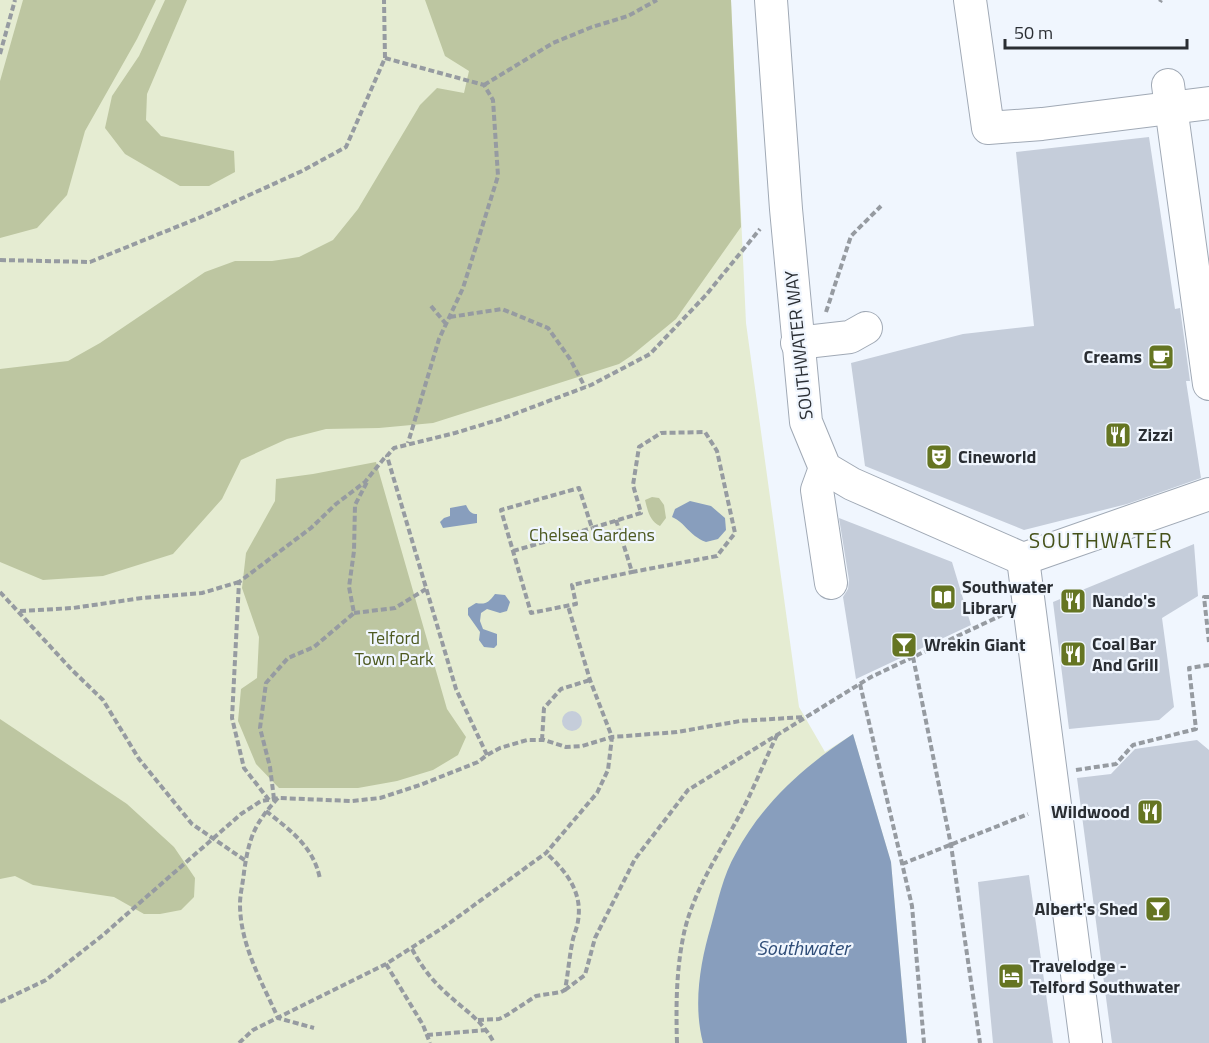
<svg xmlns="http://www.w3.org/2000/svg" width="1209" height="1043" font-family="'Titillium Web',sans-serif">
  <rect width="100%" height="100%" fill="#f0f6fe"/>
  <!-- green -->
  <polygon fill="#e5ecd2" points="0,0 731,0 746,323 799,707 825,752 853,734 891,862 907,1043 0,1043"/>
  <!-- forest -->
  <g fill="#bdc6a1">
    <polygon points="23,0 156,0 137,39 85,131 67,195 37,228 0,238 0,81"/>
    <polygon points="165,0 187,0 147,94 146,120 161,136 234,151 235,172 209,186 180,186 125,154 105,128 112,96 139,56"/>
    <polygon points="425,0 731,0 741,227 676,319 631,356 619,364 433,423 379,428 326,429 287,439 241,460 222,499 173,554 103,576 43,580 0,562 0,369 68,361 100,343 205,272 235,261 272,261 299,257 333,240 358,209 420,105 437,88 464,93 469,71 445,56"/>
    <polygon points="376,462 447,709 466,737 458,755 433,770 397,781 358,788 279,788 256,764 238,721 241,689 257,678 259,637 242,588 246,553 275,501 276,479 313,474"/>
    <path d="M652,497L659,498L664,505L666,518L660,526C650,521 648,512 645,500Z"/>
    <polygon points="0,719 127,804 174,847 195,878 194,897 181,910 160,914 144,914 114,897 33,885 15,876 0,879"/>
  </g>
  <!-- water -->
  <g fill="#889ebd">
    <path d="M690,501L711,506L725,518L726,530L718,539L706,542C688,535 686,523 672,517L675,509Z"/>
    <path d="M466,505C469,511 471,514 477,514V523L443,528L440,522L444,518L450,516V508Z"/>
    <path d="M495,594L505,595L510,602L507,611L500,613L487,609L481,613L480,621L483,629L497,634V645L494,648L484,647L479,640L480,632L468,615V608L476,603C486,605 489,602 495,594Z"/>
    <path d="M853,734L891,862L907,1043H703C693,1005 700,963 711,926C718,901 723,875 736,853C763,802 806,765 853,734Z"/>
  </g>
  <!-- building -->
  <g fill="#c5cdda">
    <polygon points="1149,137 1175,309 1180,308 1190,381 1186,381 1201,478 1127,504 1024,530 865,466 851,363 963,334 1034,326 1016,152"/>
    <polygon points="839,518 952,562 971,625 856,679 843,597 848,589 849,580"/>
    <polygon points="1194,544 1198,596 1162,618 1174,707 1159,720 1069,729 1053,602"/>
    <circle cx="572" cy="721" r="10"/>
    <polygon points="1197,740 1209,750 1209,1043 1112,1043 1077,778 1111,774 1135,749"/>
    <polygon points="1029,875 1053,1043 993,1043 978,882"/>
  </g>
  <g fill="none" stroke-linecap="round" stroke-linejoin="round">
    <defs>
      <g id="minor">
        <polyline points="771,0 786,209 806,422 825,468 852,484 1023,559"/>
        <polyline points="970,0 988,128 1042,124 1209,103"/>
        <polyline points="1168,85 1209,384"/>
        <polyline points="797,343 850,337 866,328"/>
        <polyline points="825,468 817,490 831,583"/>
        <polyline points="1086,1043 1023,559 1209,494"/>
      </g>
    </defs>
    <!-- minor casing -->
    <use href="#minor" stroke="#a0a9b5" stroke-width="34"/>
    <!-- path -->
    <g stroke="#969ba1" stroke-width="4" stroke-dasharray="6 3" stroke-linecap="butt">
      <polyline points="1160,2 1161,0"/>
      <polyline points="0,54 15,0"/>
      <polyline points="385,58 484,85 493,100 498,176 463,288 439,339 408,443"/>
      <polyline points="484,85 553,43 592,27 628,16 657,0"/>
      <polyline points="0,260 90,262 201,217 302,171 346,147 385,58 384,0"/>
      <polyline points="431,306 446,324"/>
      <polyline points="826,312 851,236 881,206"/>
      <polyline points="450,317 502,309 548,328 570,359 585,387"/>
      <polyline points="616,520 632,572 717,556 735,533 717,451 705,432 661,433 639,447 633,485 641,513 592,528 579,488 501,510 531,613 576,604 572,585 632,572"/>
      <polyline points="513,551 592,528"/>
      <polyline points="0,592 72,670 103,700 139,759 192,824 246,861"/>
      <polyline points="1209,597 1204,597 1209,642"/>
      <polyline points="20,611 73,608 142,598 202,593 239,582"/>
      <polyline points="354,613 395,608 426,589"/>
      <polyline points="913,657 951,845 980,1043"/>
      <polyline points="860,684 912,906 924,1043"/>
      <polyline points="542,740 544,708 561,689 590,680"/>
      <polyline points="487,755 456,689 387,456 394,448 455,433 501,419 591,385 650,354 706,295 760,229"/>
      <polyline points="1076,770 1116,764 1133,745 1196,729 1189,668 1209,665"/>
      <path d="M278,798C254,824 249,838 244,872C243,883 240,894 240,904C240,945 262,982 278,1018L314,1028"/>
      <polyline points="274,799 270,767 260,728 266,683 288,658 314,647 354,613 349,587 354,551 355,505 367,482"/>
      <polyline points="269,800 244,768 232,718 239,582 311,528 336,504 365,482 386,456"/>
      <path d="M266,811C290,830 314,847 320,879"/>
      <polyline points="902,864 1028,814"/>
      <path d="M412,949C420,964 430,978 443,990C461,1008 482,1019 494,1043"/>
      <polyline points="386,964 423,1025 430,1043"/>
      <polyline points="565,990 585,975 595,938 635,859 688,790 871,677 1002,615"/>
      <polyline points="0,1002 46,980 103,935 241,814 261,801 279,798 352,801 380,798 420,785 478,762 487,755 500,748 527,740 544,740 566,747 582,746 612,737 677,732 740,721 805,717"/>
      <path d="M478,1020L499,1019L507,1015L536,996L561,992L565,990C568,974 569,959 572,944C573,936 577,929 578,921C583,892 566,871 546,853"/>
      <polyline points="427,1035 486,1030"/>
      <polyline points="239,1043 253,1030 386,964 444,927 546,853 597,793 608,770 612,737 590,680 568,606"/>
      <path d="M677,1043C676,1008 676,973 683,938C691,895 718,855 738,818C753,791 764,762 777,735"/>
    </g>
    <!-- minor -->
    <use href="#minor" stroke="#fff" stroke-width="32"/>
  </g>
  <!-- icons -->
  <defs>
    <symbol id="cafe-square" viewBox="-11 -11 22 22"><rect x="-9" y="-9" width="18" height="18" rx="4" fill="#657522" stroke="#f0f6fe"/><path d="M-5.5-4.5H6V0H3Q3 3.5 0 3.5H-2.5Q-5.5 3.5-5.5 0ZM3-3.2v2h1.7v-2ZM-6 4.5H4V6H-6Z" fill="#fff"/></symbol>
    <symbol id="restaurant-square" viewBox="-11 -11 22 22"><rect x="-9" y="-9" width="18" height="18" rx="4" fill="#657522" stroke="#f0f6fe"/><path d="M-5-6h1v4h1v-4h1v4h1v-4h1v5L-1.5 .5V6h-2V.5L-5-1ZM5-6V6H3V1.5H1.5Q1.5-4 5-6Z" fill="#fff"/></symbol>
    <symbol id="theatre-square" viewBox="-11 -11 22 22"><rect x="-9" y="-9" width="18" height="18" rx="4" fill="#657522" stroke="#f0f6fe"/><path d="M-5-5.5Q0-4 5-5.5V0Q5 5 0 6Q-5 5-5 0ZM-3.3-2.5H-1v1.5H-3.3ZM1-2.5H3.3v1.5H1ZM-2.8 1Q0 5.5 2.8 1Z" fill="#fff"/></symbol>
    <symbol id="library-square" viewBox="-11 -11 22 22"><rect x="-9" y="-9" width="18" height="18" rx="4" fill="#657522" stroke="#f0f6fe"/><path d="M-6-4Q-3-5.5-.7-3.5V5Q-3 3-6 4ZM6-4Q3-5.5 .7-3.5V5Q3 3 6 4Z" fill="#fff"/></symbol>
    <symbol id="bar-square" viewBox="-11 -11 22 22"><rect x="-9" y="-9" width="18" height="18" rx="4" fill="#657522" stroke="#f0f6fe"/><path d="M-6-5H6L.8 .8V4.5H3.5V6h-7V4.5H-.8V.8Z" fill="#fff"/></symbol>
    <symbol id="hotel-square" viewBox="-11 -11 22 22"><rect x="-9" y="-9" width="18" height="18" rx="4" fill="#657522" stroke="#f0f6fe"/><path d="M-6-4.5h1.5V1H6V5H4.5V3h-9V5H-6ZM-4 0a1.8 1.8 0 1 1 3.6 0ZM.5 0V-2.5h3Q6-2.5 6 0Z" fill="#fff"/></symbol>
  </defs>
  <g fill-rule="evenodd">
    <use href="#cafe-square" x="1146" y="342" width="30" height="30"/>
    <use href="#restaurant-square" x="1103" y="420" width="30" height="30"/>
    <use href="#theatre-square" x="924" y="442" width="30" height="30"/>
    <use href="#library-square" x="928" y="582" width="30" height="30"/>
    <use href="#restaurant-square" x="1058" y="586" width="30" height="30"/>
    <use href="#bar-square" x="889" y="630" width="30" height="30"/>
    <use href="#restaurant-square" x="1058" y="639" width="30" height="30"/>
    <use href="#restaurant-square" x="1135" y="797" width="30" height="30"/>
    <use href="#bar-square" x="1143" y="894" width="30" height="30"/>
    <use href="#hotel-square" x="996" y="961" width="30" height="30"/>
  </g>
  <g text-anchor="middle" stroke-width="4.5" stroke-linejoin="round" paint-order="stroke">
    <!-- street labels -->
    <g font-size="18" fill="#2a2e33" stroke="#f0f6fe">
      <text transform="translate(799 345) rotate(-96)" y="6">SOUTHWATER WAY</text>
    </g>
    <!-- poi labels -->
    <g font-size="18" font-weight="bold" fill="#2a2e33" stroke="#f0f6fe" text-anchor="start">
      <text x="1142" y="363" text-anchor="end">Creams</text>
      <text x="1138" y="441">Zizzi</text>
      <text x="958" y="463">Cineworld</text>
      <text x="962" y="593">Southwater<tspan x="962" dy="21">Library</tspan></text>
      <text x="1092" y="607">Nando's</text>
      <text x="1092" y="650">Coal Bar<tspan x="1092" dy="21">And Grill</tspan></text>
      <text x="924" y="651">Wrekin Giant</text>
      <text x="1130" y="818" text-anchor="end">Wildwood</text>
      <text x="1138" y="915" text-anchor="end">Albert's Shed</text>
      <text x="1030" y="972">Travelodge -<tspan x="1030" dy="21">Telford Southwater</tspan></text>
    </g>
    <!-- park labels -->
    <g font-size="18" fill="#4d5920" stroke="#f0f6fe">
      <text x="592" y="541">Chelsea Gardens</text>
      <text x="394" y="644">Telford<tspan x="394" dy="21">Town Park</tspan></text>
    </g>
    <!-- water labels -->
    <g font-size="20" font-style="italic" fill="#2f4d78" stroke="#f0f6fe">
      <text x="803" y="955">Southwater</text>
    </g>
    <!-- quarter labels -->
    <g font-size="21" letter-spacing="1.5" fill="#455119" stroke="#f0f6fe">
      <text x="1101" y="548">SOUTHWATER</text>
    </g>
  </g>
  <!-- scale -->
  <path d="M1005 39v9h182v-9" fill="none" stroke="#2a2e33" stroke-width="3"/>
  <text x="1014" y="39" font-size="18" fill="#2a2e33" stroke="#f0f6fe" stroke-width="4.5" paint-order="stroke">50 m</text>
</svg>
